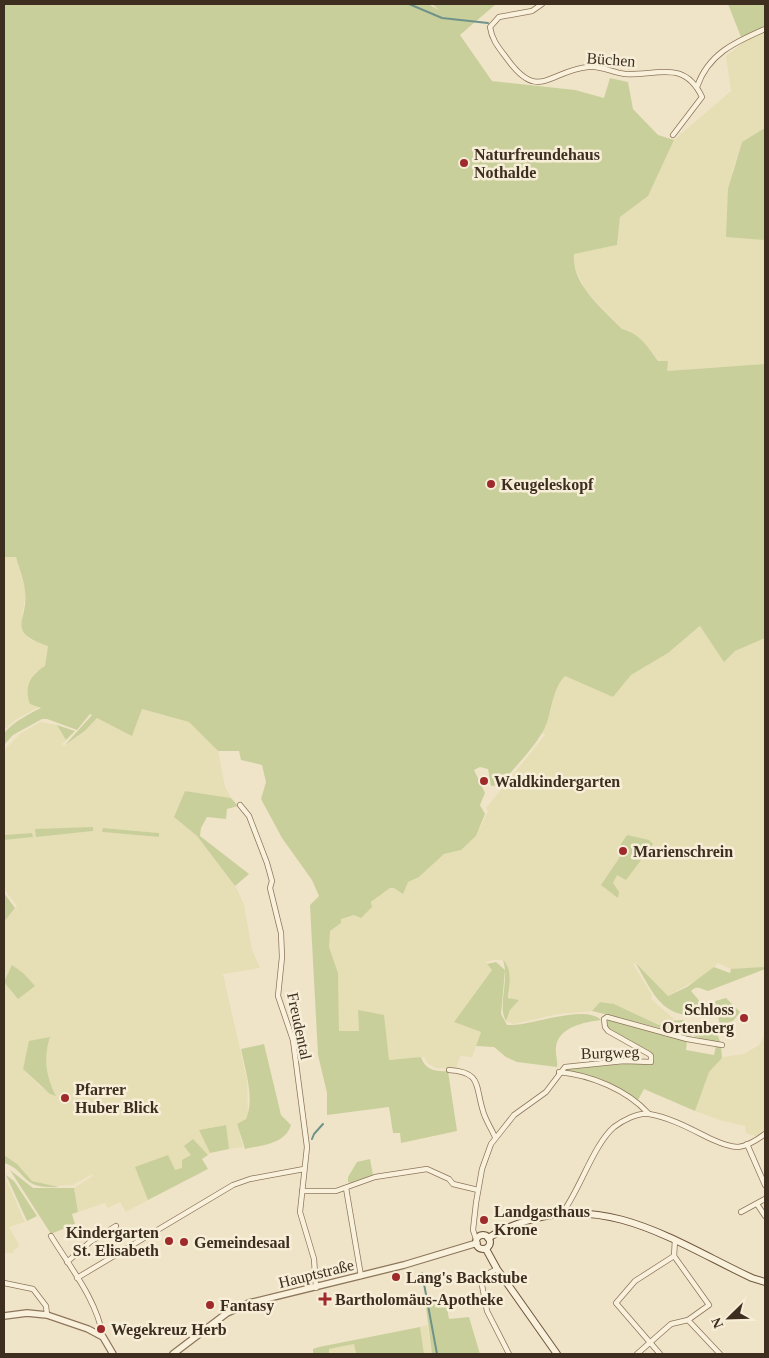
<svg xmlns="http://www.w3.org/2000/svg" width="769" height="1358" font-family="Georgia,serif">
  <rect width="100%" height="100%" fill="#f0e4c8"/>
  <!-- farmland -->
  <g fill="#e6deb5" fill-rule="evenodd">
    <polygon points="765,26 765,128 742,142 732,172 765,239 765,364 667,371 652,352 629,330 622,329 586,291 573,264 573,254 617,245 620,217 648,196 674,140 731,91 726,56 743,43 741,37"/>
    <polygon points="4,557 16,557 26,593 22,617 25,634 31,640 48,645 45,666 35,672 28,685 27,696 30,703 39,707 15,720 4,730"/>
    <polygon points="701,626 735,651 765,638 765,968 731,969 718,963 707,974 668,996 636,962 633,964 652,995 651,999 674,1019 660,1025 614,1004 600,1002 592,1011 558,1014 514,1024 506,1021 510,1010 509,976 503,960 493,960 486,962 492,970 454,1022 481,1032 472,1057 460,1056 456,1069 436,1068 427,1063 424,1057 389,1060 358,1011 359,1031 339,1031 338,973 329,947 329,931 341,923 340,919 355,915 390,888 419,877 444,854 461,850 476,836 488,811 486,808 545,735 542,733 551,711 554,694 560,681 565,676 613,697 631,675 668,653"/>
    <path d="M142,709L189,722L218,751L225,787L231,798L185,791L174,817L197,836L237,889L244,905L252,950L260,968L223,974L247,1080L248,1115L243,1122L237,1124L243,1147L229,1149L225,1125L199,1130L210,1153L208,1155L193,1139L191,1155L183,1168L175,1171L136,1167L148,1200L126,1212L120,1202L108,1208L105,1203L78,1212L74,1188L93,1176L92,1174L73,1185L54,1186L32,1181L17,1164L4,1155V922L17,906L4,889V840L32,837V833L4,835V750L21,733L41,722L57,725L66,740L62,744L64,746L85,732L97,718ZM93,828V831L42,836L65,830ZM104,828L159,833V837L102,832ZM4,982L35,986L14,993ZM50,1038L45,1055L49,1081L56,1095L41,1087L23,1069L29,1045Z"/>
    <polygon points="765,1034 765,1132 758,1137 746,1133 745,1126 720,1120 695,1111 709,1071 723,1057 744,1054 759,1045"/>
    <polygon points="4,1175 25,1222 9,1227 19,1245 12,1253 4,1253"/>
    <polygon points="427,1325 432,1354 424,1354 420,1327"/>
    <polygon points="354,1344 356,1353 329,1354 329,1349"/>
  </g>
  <!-- green -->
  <g fill="#c9cf9b">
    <path d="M4,4H428L439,10L432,4H496L460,35L492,81L575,90L604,98L610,78L628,82L633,109L658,135L674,140L648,196L620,217L617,245L574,254C571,284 603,309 622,329C638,332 649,348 658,361H668L667,371L765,364V638L735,651L724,662L700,626L668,653L631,675L613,697L565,676C550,691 553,715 542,733C531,751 514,768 500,785L491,786L488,769L480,767L474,770L485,793L480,805L485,814L476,836L461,850L444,854L419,877L408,882L403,894L394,888H390L371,902L372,907L361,918L354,915L341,919V923L330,931L329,947L338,973L339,1031H359L358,1010L384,1015L389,1060L421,1057C425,1070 436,1072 448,1071L457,1131L401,1143L400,1133H393L389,1107L327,1115V1093L318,1055L310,905L319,896L312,880L282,838L261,799L266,782L262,765L241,760L239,751H218L189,722L142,709L132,736L97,718L85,731L65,745L92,715L90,714L77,730L47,719H42L13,735L4,745V733C14,722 28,714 41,708L30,704C23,687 31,674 45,666L48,646C4,631 29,621 25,591C24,580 19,568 16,557H4Z"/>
    <polygon points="728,4 765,4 765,26 741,37"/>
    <polygon points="765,128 765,240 726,237 728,189 742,142"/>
    <polygon points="57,725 75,731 66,740"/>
    <polygon points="185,791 231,798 238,806 227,809 226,819 207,817 201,828 200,836 249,874 235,886 197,836 174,817"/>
    <polygon points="93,827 93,831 36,837 35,829"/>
    <polygon points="103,828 159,833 159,837 102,832"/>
    <polygon points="32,833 33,837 4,840 4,835"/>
    <polygon points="627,835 649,840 653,844 626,880 617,875 613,883 619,892 618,898 601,885 622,854 621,844"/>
    <polygon points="4,893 15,908 4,922"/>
    <path d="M503,960C513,969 509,986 508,998L519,1000L510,1010L506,1021C497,1006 510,980 503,960Z"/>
    <path d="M496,962L505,970L501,1014L507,1025C530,1027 585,1003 601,1020C585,1022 558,1027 556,1047C555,1054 558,1060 557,1067L517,1062L506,1057L494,1047L476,1046L481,1032L454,1022L492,970L487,964Z"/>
    <path d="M635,962L668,996L687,987L714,967L730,973L731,969L763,967L765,969L708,991C701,989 697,985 691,991L702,1004L698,1015C661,1019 651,989 635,962Z"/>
    <polygon points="12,965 23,973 35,986 18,999 4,982"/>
    <polygon points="726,998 740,1012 733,1021 720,1026 715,1001"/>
    <polygon points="600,1002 614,1004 659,1025 666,1021 683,1020 691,1028 692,1036 592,1011"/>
    <polygon points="608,1020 687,1041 686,1050 714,1055 716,1046 721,1046 722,1058 709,1072 695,1111 644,1089 638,1100 600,1079 565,1071 567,1069 625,1064 654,1064 653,1055 608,1028 606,1024"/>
    <polygon points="703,1027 717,1033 720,1042 710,1042 694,1036 693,1029"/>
    <path d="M50,1037C43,1059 46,1076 56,1096L50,1094L23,1069L29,1041Z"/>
    <path d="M264,1044L281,1115L291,1125C285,1144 263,1145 245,1149L237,1124L246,1119C255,1099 245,1069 241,1049Z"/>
    <polygon points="226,1125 229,1149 210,1153 199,1130"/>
    <polygon points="193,1139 208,1155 202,1159 208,1169 148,1200 135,1167 168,1155 175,1170 182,1168 182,1160 191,1155 184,1146"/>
    <path d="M4,1155L17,1164L32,1181L59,1187C19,1190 28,1170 4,1163Z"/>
    <polygon points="370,1159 373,1175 351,1183 348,1182 348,1177 357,1162"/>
    <polygon points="10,1170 33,1188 74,1188 78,1212 72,1214 75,1224 51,1234"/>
    <polygon points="6,1175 14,1181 37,1216 27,1221"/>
    <polygon points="445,1296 449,1319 469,1317 480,1354 432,1354 425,1299"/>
    <polygon points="420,1327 424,1354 349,1354 356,1353 354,1344 329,1349 329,1354 313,1354 313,1349 319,1347"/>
  </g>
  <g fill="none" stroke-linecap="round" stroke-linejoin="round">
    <!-- stream -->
    <g stroke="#6f938a" stroke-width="2">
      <polyline points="409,4 442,18 488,23"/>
      <polyline points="312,1139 314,1134 323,1124"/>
      <polyline points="422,1273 437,1354"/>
    </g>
    <defs>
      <g id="minor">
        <path d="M542,4L532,11L499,17L490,27C492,41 500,49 508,60C539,102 549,71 588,67C600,65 613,73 625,74C657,76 684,59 702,97L673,135"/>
        <path d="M697,87C708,54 735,42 765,29"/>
        <polyline points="240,805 249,816 267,863 272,881 270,888 281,933 282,957 278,996 293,1040 307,1147 300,1212 314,1259 316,1288"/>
        <path d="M449,1070C482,1072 475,1086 483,1111C485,1119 491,1128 495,1137"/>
        <path d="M559,1072C591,1075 627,1090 648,1113"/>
        <polyline points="747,1144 765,1185"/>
        <polyline points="346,1188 361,1276"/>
        <polyline points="302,1191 336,1191 375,1177 427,1169 449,1179 453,1184 478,1190"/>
        <polyline points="757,1204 765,1216"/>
        <path d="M563,1212C580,1189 594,1144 614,1127C622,1121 638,1112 649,1114C669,1117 691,1129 709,1138C718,1142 728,1147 738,1147C748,1146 757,1140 765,1134"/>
        <polyline points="741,1212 765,1199"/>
        <path d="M51,1236C70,1267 97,1300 103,1337"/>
        <polyline points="675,1240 674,1256 709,1305 688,1320 720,1354"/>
        <polyline points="477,1242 473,1230 476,1203 482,1169 491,1144 514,1115 546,1092 565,1067 624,1061 651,1062 651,1056 649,1054 608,1031 605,1027 604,1019 607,1017 687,1039 722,1045"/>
        <polyline points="67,1262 90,1242 116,1226"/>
        <polyline points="497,1269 485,1275 481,1280 487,1311 509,1354"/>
        <polyline points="77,1278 233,1185 250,1179 304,1169"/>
        <polyline points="4,1283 33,1289 46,1306 47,1315"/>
        <polyline points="637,1354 671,1324 688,1320"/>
        <polyline points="660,1354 616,1303 635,1281 674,1256"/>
      </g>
      <g id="tertiary">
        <polyline points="4,1316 27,1313 47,1315 88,1329 103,1337 113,1354"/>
        <polyline points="173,1354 227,1313 249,1303 404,1265 477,1243"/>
      </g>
      <g id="secondary">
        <circle cx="483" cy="1242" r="7"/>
        <path d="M488,1238C499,1231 511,1226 523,1222C607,1192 679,1244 752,1278L765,1282"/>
        <polyline points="486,1249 497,1269 557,1354"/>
      </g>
    </defs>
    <!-- minor casing -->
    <use href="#minor" stroke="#8d765c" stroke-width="6"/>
    <!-- tertiary casing -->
    <use href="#tertiary" stroke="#8d765c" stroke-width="8"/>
    <!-- secondary casing -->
    <use href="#secondary" stroke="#6f573f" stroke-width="8"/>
    <!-- minor -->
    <use href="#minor" stroke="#faf1dc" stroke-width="4.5"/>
    <!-- tertiary -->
    <use href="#tertiary" stroke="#faf1dc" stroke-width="5.5"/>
    <!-- secondary -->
    <use href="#secondary" stroke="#faf1dc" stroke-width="6"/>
  </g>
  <!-- markers -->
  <g fill="#9e2a2b" stroke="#f7eed8" stroke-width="2">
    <circle cx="464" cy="163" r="5"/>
    <circle cx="491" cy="484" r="5"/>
    <circle cx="484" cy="781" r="5"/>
    <circle cx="623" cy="851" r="5"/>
    <circle cx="744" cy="1018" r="5"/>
    <circle cx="65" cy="1098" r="5"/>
    <circle cx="484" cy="1220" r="5"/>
    <circle cx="169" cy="1241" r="5"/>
    <circle cx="184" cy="1242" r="5"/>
    <circle cx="396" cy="1277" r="5"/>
    <path d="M322.5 1291.5h5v5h5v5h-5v5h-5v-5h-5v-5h5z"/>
    <circle cx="210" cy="1305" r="5"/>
    <circle cx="101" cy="1329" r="5"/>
  </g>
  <g text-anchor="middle" stroke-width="5" stroke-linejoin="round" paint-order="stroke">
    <!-- street labels -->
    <g font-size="16" fill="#3d2e20" stroke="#f7eed8">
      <text transform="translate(611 59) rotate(4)" y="6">Büchen</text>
      <text transform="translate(300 1026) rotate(78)" y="6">Freudental</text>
      <text transform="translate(610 1052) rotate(-2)" y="6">Burgweg</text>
      <text transform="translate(316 1273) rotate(-14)" y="6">Hauptstraße</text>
    </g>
    <!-- poi labels -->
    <g font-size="16" font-weight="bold" fill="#3d2e20" stroke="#f7eed8" text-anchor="start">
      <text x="474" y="160">Naturfreundehaus<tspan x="474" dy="18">Nothalde</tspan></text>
      <text x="501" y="490">Keugeleskopf</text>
      <text x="494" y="787">Waldkindergarten</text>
      <text x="633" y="857">Marienschrein</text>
      <text x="734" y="1015" text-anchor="end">Schloss<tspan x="734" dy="18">Ortenberg</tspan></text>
      <text x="75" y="1095">Pfarrer<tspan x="75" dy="18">Huber Blick</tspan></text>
      <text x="494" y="1217">Landgasthaus<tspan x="494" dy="18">Krone</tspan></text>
      <text x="159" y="1238" text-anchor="end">Kindergarten<tspan x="159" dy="18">St. Elisabeth</tspan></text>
      <text x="194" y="1248">Gemeindesaal</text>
      <text x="406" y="1283">Lang's Backstube</text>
      <text x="335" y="1305">Bartholomäus-Apotheke</text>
      <text x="220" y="1311">Fantasy</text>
      <text x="111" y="1335">Wegekreuz Herb</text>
    </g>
  </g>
  <!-- border -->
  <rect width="769" height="1358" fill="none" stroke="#3d2e20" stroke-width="10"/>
  <!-- north arrow -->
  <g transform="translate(729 1318) rotate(247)" stroke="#f7eed8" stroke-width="4" paint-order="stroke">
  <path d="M0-4L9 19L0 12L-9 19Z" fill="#3d2e20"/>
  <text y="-8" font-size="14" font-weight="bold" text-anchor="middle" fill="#3d2e20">N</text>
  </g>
</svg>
